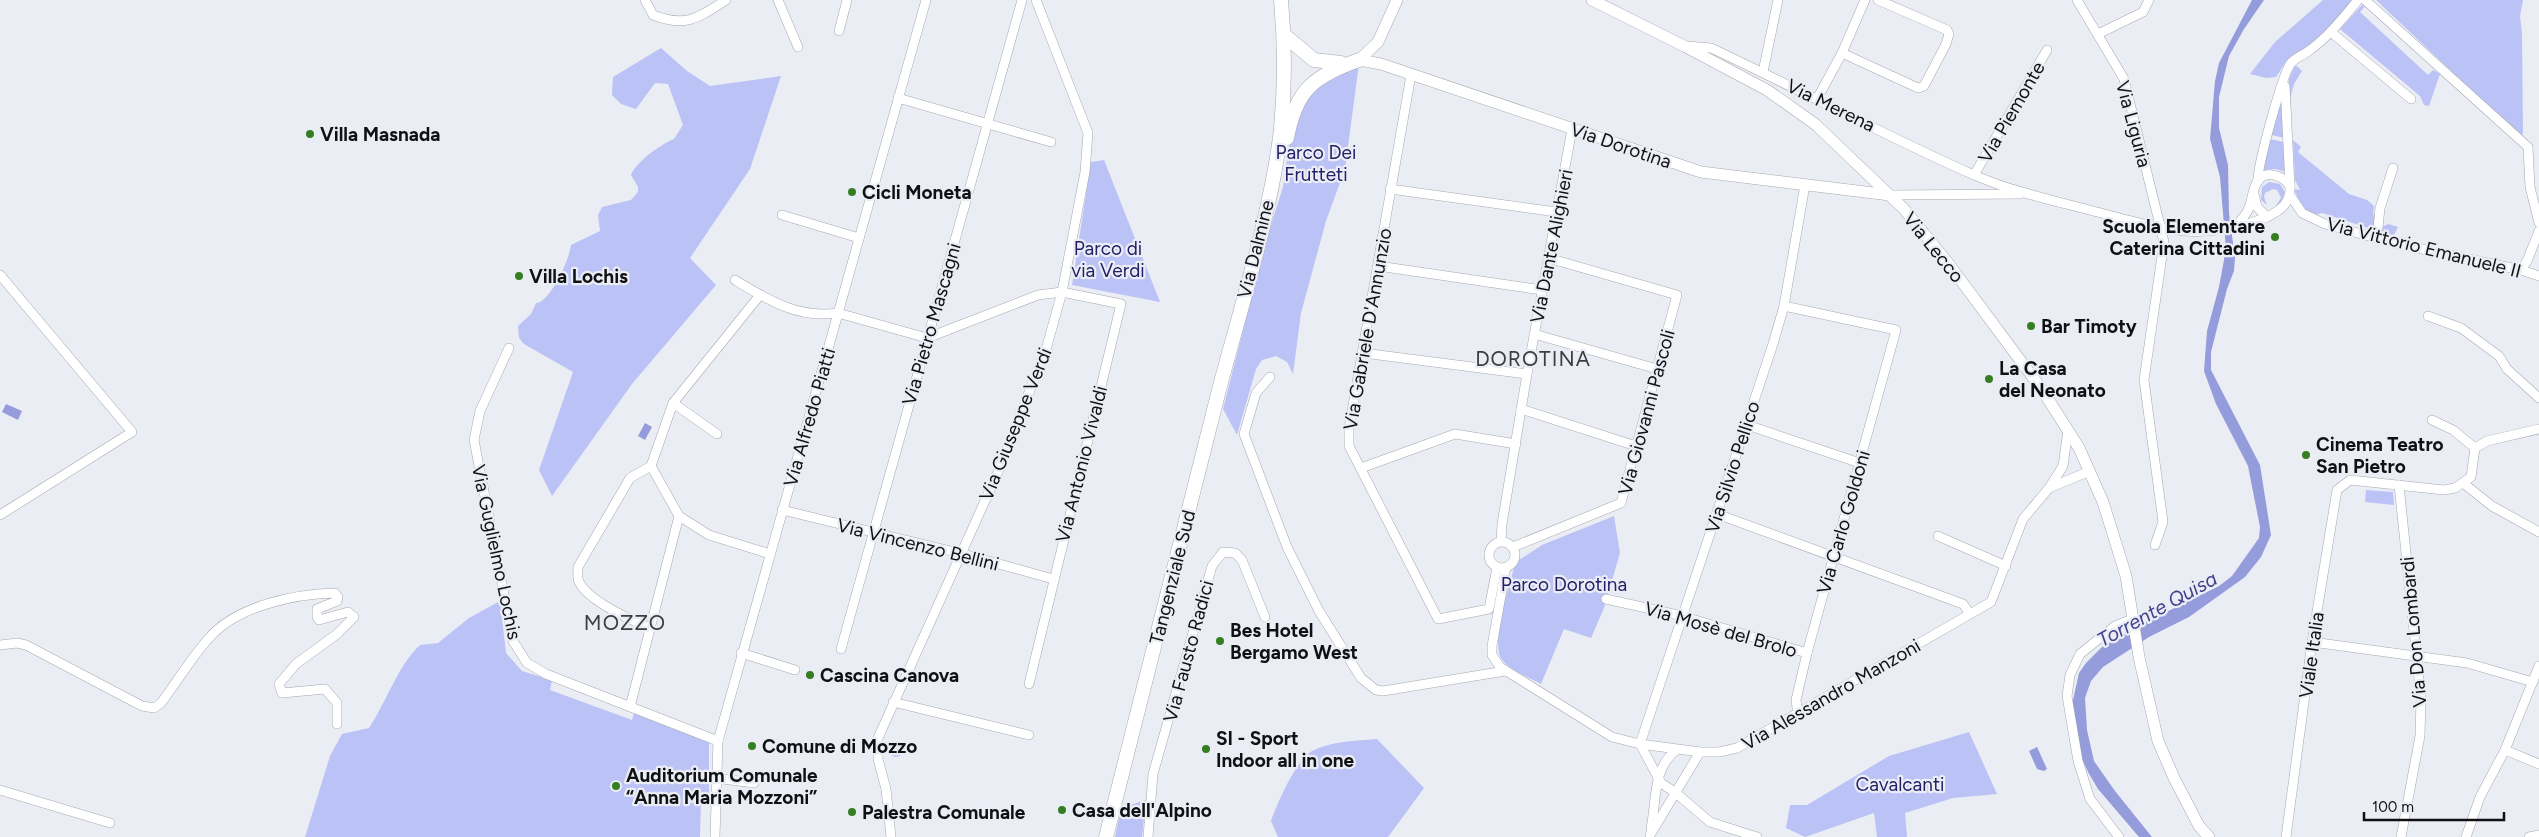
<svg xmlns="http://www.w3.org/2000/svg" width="2539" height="837" font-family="Figtree,sans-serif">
  <rect width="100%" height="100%" fill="#ebedf5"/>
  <!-- green -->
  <g fill="#bbc2f5">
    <polygon points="2323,0 2353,0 2319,40 2287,60 2276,77 2266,78 2250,74 2275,42"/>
    <polygon points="2376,0 2523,0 2520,16 2522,34 2523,133 2521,137"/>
    <polygon points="2362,5 2365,6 2360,12 2428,75 2433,70 2440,74 2429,106 2424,105 2420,96 2340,29"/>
    <path d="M661,48L687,71L710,86L781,76L750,169L690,258L716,285L632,384L552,496L539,470L573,372L524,344L519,338L518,326L531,314L536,303C550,303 570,258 571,245L600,231L598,215L602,207L631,200L638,192V187L631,175C636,162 661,144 674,139L683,125L668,84L655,83L636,109L621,104L612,95L613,77Z"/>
    <polygon points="1359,64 1345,169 1326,221 1301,313 1293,374 1287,362 1276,356 1262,360 1256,369 1237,435 1223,409 1265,244 1283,187 1291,133 1302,105 1316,88"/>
    <polygon points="2297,66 2302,71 2294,84 2289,102 2289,79 2294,67"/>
    <polygon points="2281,93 2285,138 2271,135"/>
    <polygon points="2269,139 2284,142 2286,172 2276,169 2263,170"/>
    <polygon points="2293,140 2301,147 2298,152 2349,194 2367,200 2374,206 2373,214 2382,227 2388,224 2398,227 2393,237 2389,239 2382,236 2381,232 2322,213 2312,216 2303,209 2294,189 2300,190 2295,180"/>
    <polygon points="1104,160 1160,302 1072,285 1091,162"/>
    <polygon points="2269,182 2280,184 2285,192 2281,203 2276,205 2281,198 2277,190 2273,189 2265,193 2264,197 2267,205 2261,200 2262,187"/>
    <polygon points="2366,490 2393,492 2394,505 2365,502"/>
    <path d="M1614,516L1620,553L1604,608L1591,638L1564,629L1541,684C1529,677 1508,670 1501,658C1491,643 1510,580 1516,562L1542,545Z"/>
    <path d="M500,601L506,653L522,671L552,680L550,690L632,720L634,713L709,742V798L701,799L700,837H305L330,756L342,734L369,728C386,703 398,665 420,645L438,643L469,618Z"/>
    <polygon points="1969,732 1997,794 1953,798 1905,813 1907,837 1877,837 1874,813 1805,837 1786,828 1790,805 1807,805 1889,756"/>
    <path d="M1377,739L1424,788L1388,837H1278L1271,821C1277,804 1296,760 1312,751C1331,741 1356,741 1377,739Z"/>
    <circle cx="896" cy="751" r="6"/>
    <polygon points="1146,800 1142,837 1115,837 1121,808"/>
  </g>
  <!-- water -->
  <g fill="#959cdb">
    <polygon points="2252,0 2264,0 2244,29 2229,56 2219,97 2219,128 2228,165 2229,213 2235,258 2234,271 2227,289 2211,352 2211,370 2260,465 2271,535 2261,557 2245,577 2189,617 2149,637 2103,667 2091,681 2085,698 2087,730 2094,761 2115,791 2152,837 2139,837 2098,789 2088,772 2082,759 2071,709 2079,673 2086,663 2102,647 2142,624 2219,586 2232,576 2259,538 2260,527 2248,466 2216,404 2204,371 2207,331 2219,287 2226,249 2220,177 2210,139 2215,81 2219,63"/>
    <polygon points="6,404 22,411 18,420 2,412"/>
    <polygon points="645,423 652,427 645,440 638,436"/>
    <polygon points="2037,747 2047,769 2044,771 2037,769 2029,751"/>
  </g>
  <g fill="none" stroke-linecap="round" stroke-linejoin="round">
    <defs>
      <g id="minor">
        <path d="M645,0L653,15C686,28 698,18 726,0"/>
        <polyline points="778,0 798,47"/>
        <polyline points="2077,0 2124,79 2164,242 2144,380 2163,522 2155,545"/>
        <polyline points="2365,0 2528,147 2530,187 2539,223"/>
        <polyline points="839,31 847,0"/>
        <polyline points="2331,32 2411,99"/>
        <polyline points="2098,34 2143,12 2149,0"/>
        <path d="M1687,46L1711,48C1799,89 1885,136 1974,175C2013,192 2056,201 2097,212C2159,228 2203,244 2267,217"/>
        <polyline points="1842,53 1918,88 1924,86 1946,44 1949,34 1947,30 1878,0"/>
        <polyline points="1763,72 1778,0"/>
        <polyline points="1411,75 1349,428 1349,446 1438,619 1489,609 1497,567"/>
        <polyline points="2285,86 2290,186"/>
        <polyline points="898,98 1051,142"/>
        <polyline points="1817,99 1842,53 1865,0"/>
        <polyline points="1974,175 2047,50"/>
        <path d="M2258,181C2257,167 2283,72 2291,63C2296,57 2304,55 2310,50C2329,36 2343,18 2358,0"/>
        <polyline points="1390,189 1557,212"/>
        <polyline points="1890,195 2020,194"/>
        <polyline points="2290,195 2302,213 2325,224 2394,243 2521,270 2539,276"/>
        <polyline points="782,215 859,238"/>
        <path d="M2233,228C2238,223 2245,217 2248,210C2252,202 2252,192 2256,184C2264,168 2282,175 2290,186C2291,203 2281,210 2267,217L2257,207L2254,194"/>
        <polyline points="2377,238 2380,208 2393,168"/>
        <polyline points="1378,266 1542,290"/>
        <polyline points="2521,270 2527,261 2539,231"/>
        <polyline points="0,275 132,432 0,515"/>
        <path d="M735,280C768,300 798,319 838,313L927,338L1038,295L1062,292L1121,304L1029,684"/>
        <polyline points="1784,306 1896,330 1807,653 1796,700 1798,715"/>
        <polyline points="2428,316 2461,328 2499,356 2507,369 2539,398"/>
        <polyline points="1534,334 1657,369"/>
        <polyline points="509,348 480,411 474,440 513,641 527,663 546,674 718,741"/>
        <polyline points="1363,353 1527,374"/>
        <polyline points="1270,377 1256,393 1244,434 1287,547 1319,611 1361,678 1376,690 1383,691 1505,671"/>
        <polyline points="673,403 717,434"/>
        <polyline points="1521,409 1636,446"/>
        <polyline points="2432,420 2453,430 2475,448"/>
        <polyline points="1747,425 1860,463"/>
        <polyline points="2475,448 2487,441 2539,429"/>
        <polyline points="651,466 679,516 709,535 770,554"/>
        <polyline points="1361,468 1455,434 1516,444"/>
        <polyline points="2463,483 2492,506 2539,532"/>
        <polyline points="2399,485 2421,699 2420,736 2401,837"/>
        <polyline points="2049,488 2090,471"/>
        <polyline points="782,510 967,555 1053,579"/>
        <polyline points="1717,514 1963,604 1970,614"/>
        <polyline points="1938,536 2006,566"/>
        <polyline points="1501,541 1502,524 1527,374 1572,129"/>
        <circle cx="1502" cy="555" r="13"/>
        <polyline points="1513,547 1621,503 1677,295 1548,258"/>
        <polyline points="1506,567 1492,646 1492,655 1500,667 1612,737 1640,744 1700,752 1719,752 1737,748 1991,602 2023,519 2049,488 2063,466 2068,430"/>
        <polyline points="1606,599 1678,615 1807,653"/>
        <path d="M650,629C631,619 589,602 579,582C577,578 578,571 578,567L630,478L651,466L673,403L760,295"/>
        <polyline points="2312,642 2467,663 2533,682"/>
        <path d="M0,645L17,643L26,645L142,706L154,708L161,703C177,682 191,658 209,638C237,606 294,594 335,593L338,597L337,601L317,609V617L319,620L348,612L354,617L337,634L296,664L279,684L282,693L325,689L337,703V724"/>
        <polyline points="841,649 1022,0"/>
        <polyline points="741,653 795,670"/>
        <polyline points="893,702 1029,735"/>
        <polyline points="630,707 679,516"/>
        <polyline points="1640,744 1773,344 1784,306 1805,185"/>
        <polyline points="1640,744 1661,783 1676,793 1710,822 1757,837"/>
        <polyline points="2505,750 2539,764"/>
        <polyline points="715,778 754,783"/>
        <polyline points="0,790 110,823"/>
        <path d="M1651,828C1657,799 1652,770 1676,750"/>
        <polyline points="1650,835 1700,752"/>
        <polyline points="715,837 718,741 926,0"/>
        <polyline points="891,837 886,789 878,759 878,738 998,472 1047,346 1062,292 1085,172 1088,133 1036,0"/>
        <polyline points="1148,837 1153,774 1212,566 1223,552 1235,553 1242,560 1265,617"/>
        <polyline points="2119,837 2090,799 2078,761 2067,696 2070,675 2080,654 2115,626 2133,619"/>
        <polyline points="2286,837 2312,642 2337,490 2350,480 2444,490 2455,488 2471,477 2475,448"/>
        <polyline points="2466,837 2480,797 2505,750 2539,666"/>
        <polyline points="2529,837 2539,835"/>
      </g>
      <g id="major">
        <polyline points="1592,0 1684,46 1767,90 1815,124 1904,209 1948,263 2043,391 2079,448 2103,502 2126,576 2139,657 2158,741 2174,778 2199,826 2209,837"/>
        <polyline points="1359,60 1381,64 1701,172 1890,195"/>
        <polyline points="1359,60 1378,42 1397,0"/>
      </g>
      <g id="highway">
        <polyline points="1284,35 1314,60 1341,63"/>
        <path d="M1287,138C1296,88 1315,76 1359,60"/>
        <path d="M1106,837C1144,688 1181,539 1219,390C1241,306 1271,214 1281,129C1285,86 1285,43 1281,0"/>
      </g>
    </defs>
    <!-- minor casing -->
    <use href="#minor" stroke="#a6a8b0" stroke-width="10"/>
    <!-- major casing -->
    <use href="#major" stroke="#a6a8b0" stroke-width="12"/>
    <!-- highway casing -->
    <use href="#highway" stroke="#a6a8b0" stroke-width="15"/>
    <!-- minor -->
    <use href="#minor" stroke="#fff" stroke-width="9"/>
    <!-- major -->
    <use href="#major" stroke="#fff" stroke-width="11"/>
    <!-- highway -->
    <use href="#highway" stroke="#fff" stroke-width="14"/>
  </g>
  <!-- markers -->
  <g fill="#367e22" stroke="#ebedf5" stroke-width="2">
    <circle cx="310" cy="134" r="5"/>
    <circle cx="852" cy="192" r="5"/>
    <circle cx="2275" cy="237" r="5"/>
    <circle cx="519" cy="276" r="5"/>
    <circle cx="2031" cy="326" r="5"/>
    <circle cx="1989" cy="379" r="5"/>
    <circle cx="2306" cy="455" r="5"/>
    <circle cx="1220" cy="641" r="5"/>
    <circle cx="810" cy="675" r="5"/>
    <circle cx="752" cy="746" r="5"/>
    <circle cx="1206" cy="749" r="5"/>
    <circle cx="616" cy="786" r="5"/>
    <circle cx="1062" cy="810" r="5"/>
    <circle cx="852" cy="812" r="5"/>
  </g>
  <g text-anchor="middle" stroke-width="4.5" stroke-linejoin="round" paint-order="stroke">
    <!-- street labels -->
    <g font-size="19" fill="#101114" stroke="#ebedf5">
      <text transform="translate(1831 105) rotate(26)" y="7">Via Merena</text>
      <text transform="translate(2011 112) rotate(-60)" y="7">Via Piemonte</text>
      <text transform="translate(2134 124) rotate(75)" y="7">Via Liguria</text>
      <text transform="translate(1621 145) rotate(19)" y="7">Via Dorotina</text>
      <text transform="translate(1551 246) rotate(-79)" y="7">Via Dante Alighieri</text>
      <text transform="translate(1934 247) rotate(51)" y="7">Via Lecco</text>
      <text transform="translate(2424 247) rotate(14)" y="7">Via Vittorio Emanuele II</text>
      <text transform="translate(1255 249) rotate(-76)" y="7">Via Dalmine</text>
      <text transform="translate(931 324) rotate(-74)" y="7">Via Pietro Mascagni</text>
      <text transform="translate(1367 329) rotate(-80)" y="7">Via Gabriele D'Annunzio</text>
      <text transform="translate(1646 412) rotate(-75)" y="7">Via Giovanni Pascoli</text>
      <text transform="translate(809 417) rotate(-74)" y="7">Via Alfredo Piatti</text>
      <text transform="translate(1015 424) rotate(-68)" y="7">Via Giuseppe Verdi</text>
      <text transform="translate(1081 464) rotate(-76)" y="7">Via Antonio Vivaldi</text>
      <text transform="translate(1732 467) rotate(-72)" y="7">Via Silvio Pellico</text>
      <text transform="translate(1843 522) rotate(-74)" y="7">Via Carlo Goldoni</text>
      <text transform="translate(918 544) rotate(14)" y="7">Via Vincenzo Bellini</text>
      <text transform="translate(497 552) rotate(78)" y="7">Via Guglielmo Lochis</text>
      <text transform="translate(1172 577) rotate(-76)" y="7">Tangenziale Sud</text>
      <text transform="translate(1721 629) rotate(16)" y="7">Via Mosè del Brolo</text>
      <text transform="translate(2413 632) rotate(-95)" y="7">Via Don Lombardi</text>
      <text transform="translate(1188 651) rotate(-75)" y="7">Via Fausto Radici</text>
      <text transform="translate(2311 655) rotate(-82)" y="7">Viale Italia</text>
      <text transform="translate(1831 694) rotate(-30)" y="7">Via Alessandro Manzoni</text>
    </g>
    <!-- poi labels -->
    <g font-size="19" font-weight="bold" fill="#101114" stroke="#ebedf5" text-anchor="start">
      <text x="320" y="141">Villa Masnada</text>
      <text x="862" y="199">Cicli Moneta</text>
      <text x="2265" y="233" text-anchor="end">Scuola Elementare<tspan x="2265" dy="22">Caterina Cittadini</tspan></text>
      <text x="529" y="283">Villa Lochis</text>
      <text x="2041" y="333">Bar Timoty</text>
      <text x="1999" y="375">La Casa<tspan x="1999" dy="22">del Neonato</tspan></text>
      <text x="2316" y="451">Cinema Teatro<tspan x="2316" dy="22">San Pietro</tspan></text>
      <text x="1230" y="637">Bes Hotel<tspan x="1230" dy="22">Bergamo West</tspan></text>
      <text x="820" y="682">Cascina Canova</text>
      <text x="1216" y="745">SI - Sport<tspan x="1216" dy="22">Indoor all in one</tspan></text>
      <text x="762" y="753">Comune di Mozzo</text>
      <text x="626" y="782">Auditorium Comunale<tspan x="626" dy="22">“Anna Maria Mozzoni”</tspan></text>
      <text x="1072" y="817">Casa dell'Alpino</text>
      <text x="862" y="819">Palestra Comunale</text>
    </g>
    <!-- park labels -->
    <g font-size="19" fill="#252069" stroke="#ebedf5">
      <text x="1316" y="159">Parco Dei<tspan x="1316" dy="22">Frutteti</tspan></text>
      <text x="1108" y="255">Parco di<tspan x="1108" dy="22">via Verdi</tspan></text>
      <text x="1564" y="591">Parco Dorotina</text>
      <text x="1900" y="791">Cavalcanti</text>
    </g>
    <!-- water labels -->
    <g font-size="20" font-style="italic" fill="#41428e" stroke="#ebedf5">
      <text transform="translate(2157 609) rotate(-29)" y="7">Torrente Quisa</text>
    </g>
    <!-- quarter labels -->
    <g font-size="21" letter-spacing="1" fill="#3d3e44" stroke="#ebedf5">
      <text x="1533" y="366">DOROTINA</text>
      <text x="625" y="630">MOZZO</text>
    </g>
  </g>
  <!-- scale -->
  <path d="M2364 812v8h140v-8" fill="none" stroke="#101114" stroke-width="2.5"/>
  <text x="2372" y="812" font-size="15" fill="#101114" stroke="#ebedf5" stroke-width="4" paint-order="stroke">100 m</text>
</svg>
